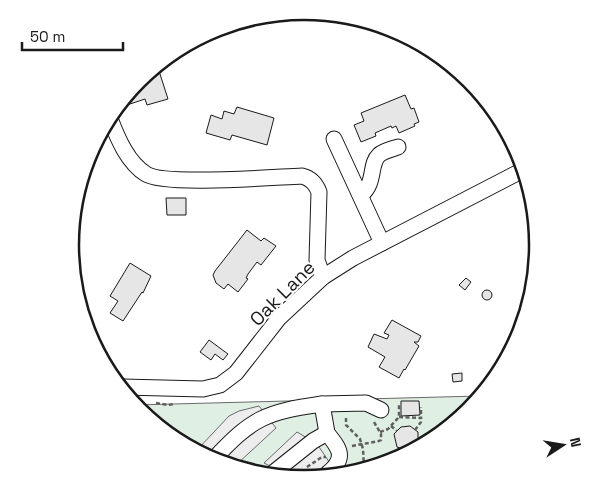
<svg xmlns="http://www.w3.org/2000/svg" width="608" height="490" font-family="'Space Grotesk',sans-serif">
  <rect width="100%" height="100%" fill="#fff"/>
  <!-- green -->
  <polygon fill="#e0efe3" stroke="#6a6a6a" points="479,396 469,410 393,461 304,479 214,461 139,410 135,405"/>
  <!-- parking -->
  <g fill="#ededed" stroke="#6a6a6a">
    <polygon points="259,406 276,428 236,465 214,461 197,450 229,416 239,411"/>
    <polygon points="297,432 317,444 336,472 304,479 266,471 272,467 264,463"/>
  </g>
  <!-- building -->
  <g fill="#e6e6e6" stroke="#1a1a1a">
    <polygon points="159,71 168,99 147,105 145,99 121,107 139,80 144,76"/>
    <polygon points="405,95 411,109 414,108 419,122 414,124 415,126 399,133 396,126 392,128 391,126 375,133 376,136 361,142 354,125 364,121 361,113"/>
    <polygon points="237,107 274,118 267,145 232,135 230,140 206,133 211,115 222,119 224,111 234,114"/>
    <polygon points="166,198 186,198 186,215 167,215"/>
    <polygon points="247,230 261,241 264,238 276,246 261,265 257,262 248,274 246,278 248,279 238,292 228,284 224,289 216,283 213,275 215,271"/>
    <polygon points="130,263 151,276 143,293 142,292 123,321 110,313 118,301 110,296"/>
    <polygon points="466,278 471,282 465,290 459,285"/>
    <circle cx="487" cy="295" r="5"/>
    <polygon points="392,320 421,336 418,342 414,342 419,346 405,370 404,369 399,378 379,367 385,357 368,347 374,334 387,339 389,335 384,333"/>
    <polygon points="209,340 228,354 223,360 215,354 211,360 200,352"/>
    <polygon points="462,373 462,381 453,382 452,374"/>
    <polygon points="401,401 419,401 420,415 401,416"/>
    <polygon points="410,426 418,432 418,442 412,449 403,449 397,447 394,434 401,427"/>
  </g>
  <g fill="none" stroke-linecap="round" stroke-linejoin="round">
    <defs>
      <g id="minor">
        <path d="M111,121C118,139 128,163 146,174C164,186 275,177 302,176C310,178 316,184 319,192L317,260L323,277"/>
        <polyline points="334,139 382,243"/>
        <path d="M361,195C376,183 369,164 379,155C383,151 392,149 398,147"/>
        <polyline points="123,387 203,389 220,385 236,373 279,318 323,277 353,258 523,170"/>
        <polyline points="322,404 366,403 381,410"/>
        <path d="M213,460C252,418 265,412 322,404L327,433"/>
        <path d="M273,473L313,441L327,433C340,449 347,458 327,474"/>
      </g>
    </defs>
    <!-- minor casing -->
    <use href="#minor" stroke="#1a1a1a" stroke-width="17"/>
    <!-- path -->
    <g stroke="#5f5f5f" stroke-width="2.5" stroke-dasharray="4 2.5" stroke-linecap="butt">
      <polyline points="156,403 168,405 175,404"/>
      <polyline points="134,404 146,403"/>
      <polyline points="399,417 421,418 421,407"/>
      <polyline points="346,418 346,425 360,439 363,449 364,467"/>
      <polyline points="391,426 397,431"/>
      <polyline points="415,430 421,422 421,418"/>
      <polyline points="380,432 388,429 399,417 399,403"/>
      <polyline points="418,440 425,440"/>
      <polyline points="352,446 379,441 381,440 381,434 374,422"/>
      <polyline points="307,467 322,457 326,457"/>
    </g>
    <!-- minor -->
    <use href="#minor" stroke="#fff" stroke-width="15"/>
  </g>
  <g text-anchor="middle" stroke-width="4" stroke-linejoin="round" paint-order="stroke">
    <!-- street labels -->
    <g font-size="19" fill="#1a1a1a" stroke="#fff">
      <text transform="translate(282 293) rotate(-45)" y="7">Oak Lane</text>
    </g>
  </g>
  <!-- crop -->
  <path d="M0 0H608V490H0ZM79 245a225 225 0 1 1 450 0a225 225 0 1 1-450 0Z" fill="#fff" fill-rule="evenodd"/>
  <path fill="none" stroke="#1a1a1a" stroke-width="2.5" d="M79 245a225 225 0 1 1 450 0a225 225 0 1 1-450 0Z"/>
  <!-- north arrow -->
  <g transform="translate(563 445) rotate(78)" stroke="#ffffff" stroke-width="4" paint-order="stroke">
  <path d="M0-4L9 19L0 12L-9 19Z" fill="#1a1a1a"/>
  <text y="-8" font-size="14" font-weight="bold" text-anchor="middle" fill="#1a1a1a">N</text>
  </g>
  <!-- scale -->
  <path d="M22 42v8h101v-8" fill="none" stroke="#1a1a1a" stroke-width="2.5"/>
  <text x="30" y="42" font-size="15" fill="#1a1a1a" stroke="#ffffff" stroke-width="4" paint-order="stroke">50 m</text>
</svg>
